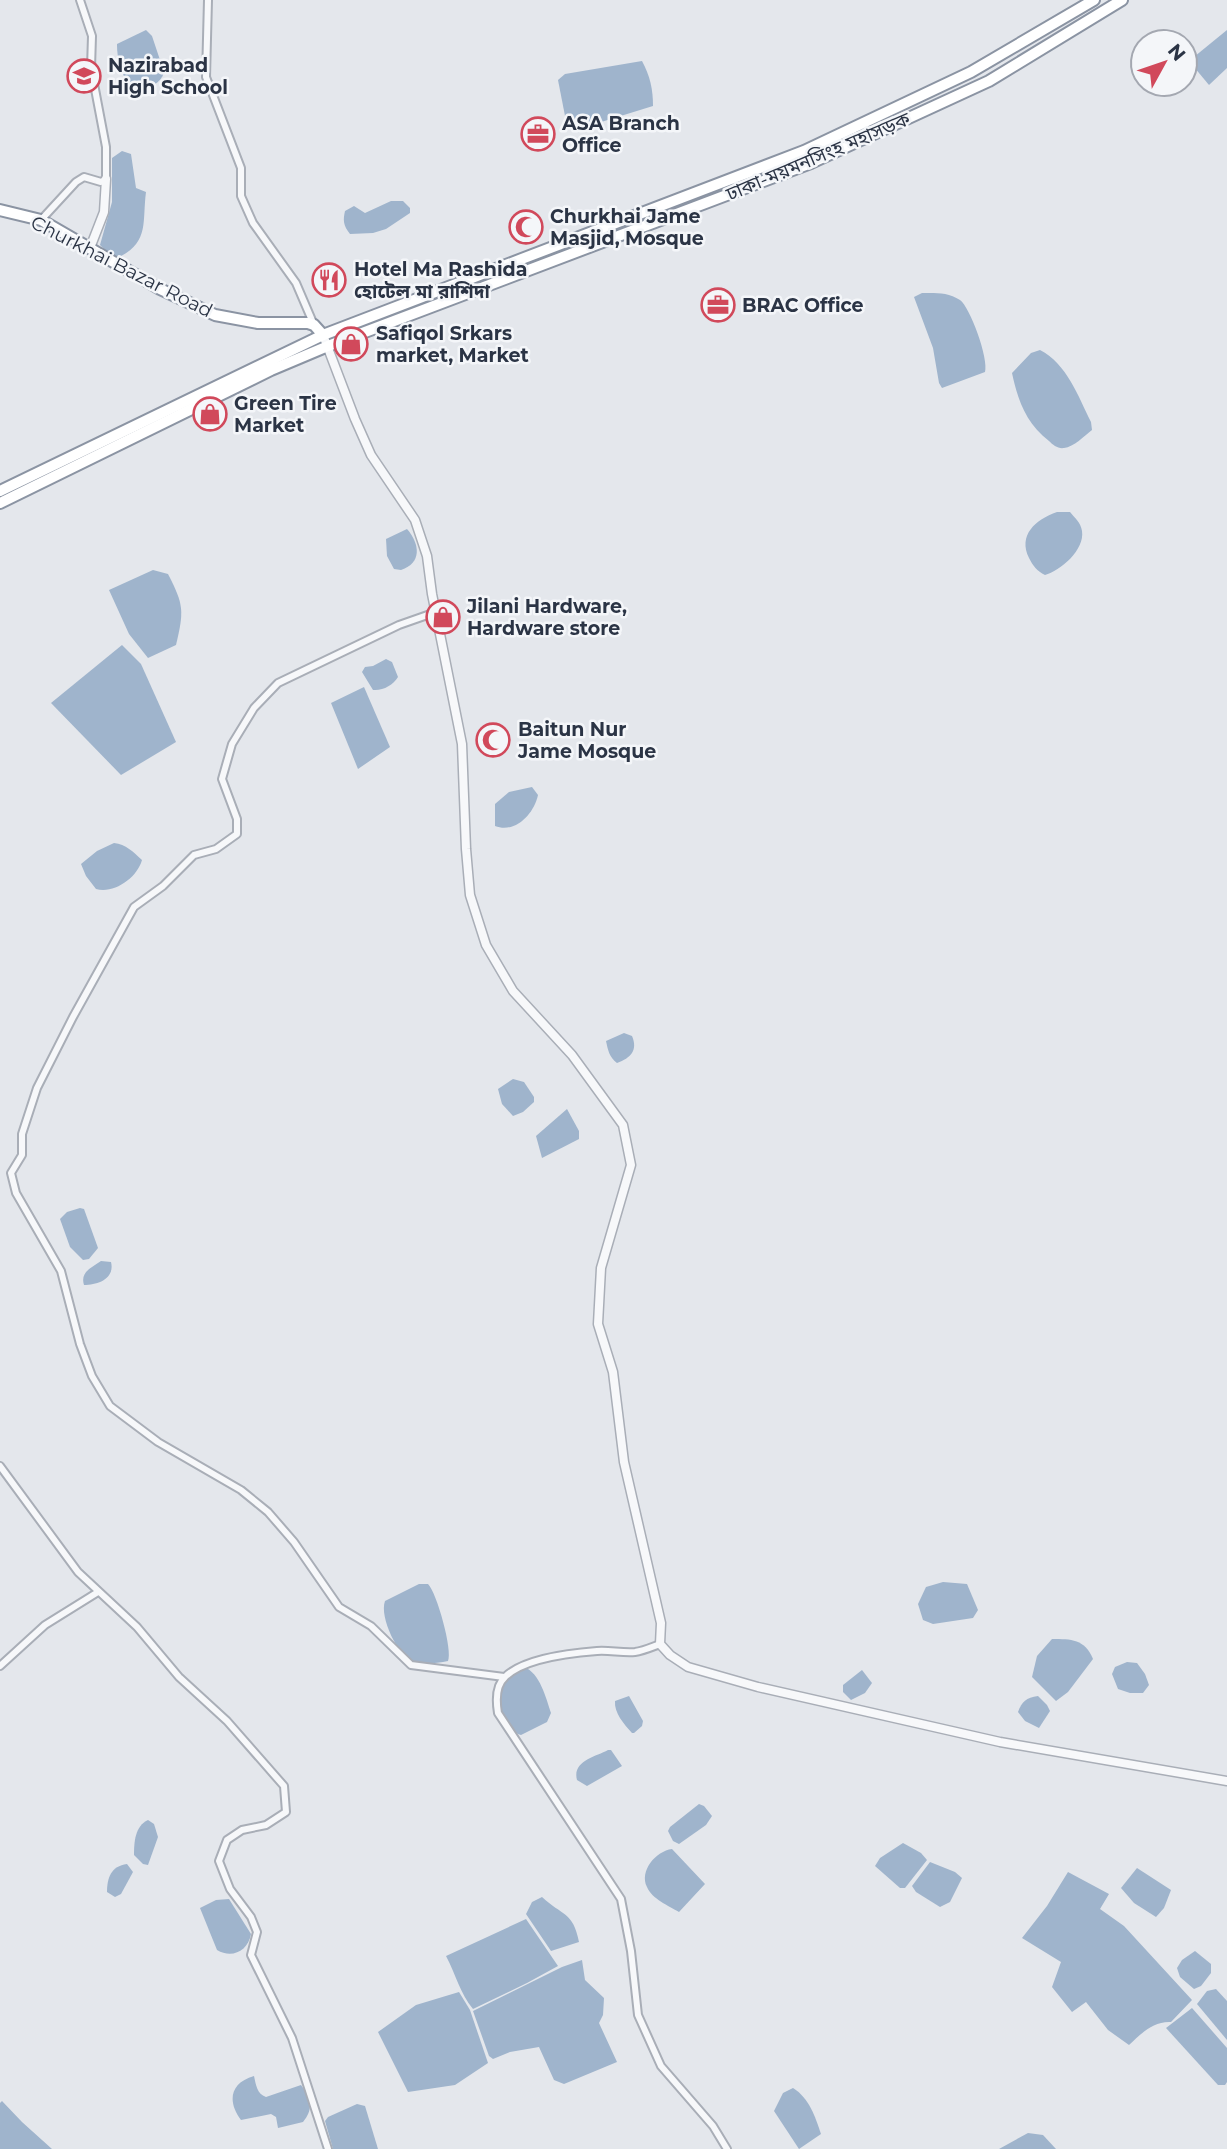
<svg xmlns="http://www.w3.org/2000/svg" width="1227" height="2149" font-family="Montserrat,'Noto Sans Bengali',sans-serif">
  <rect width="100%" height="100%" fill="#e4e7ec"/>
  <!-- water -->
  <g fill="#9fb4cc">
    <path d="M146,30L152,36L164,72C161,84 149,88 137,89C122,82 117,61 117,44Z"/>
    <polygon points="1227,30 1227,68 1209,85 1189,61"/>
    <path d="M642,61C650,76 653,89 653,106L572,131L566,121L558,80L565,74Z"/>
    <path d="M122,151L131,154L136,188L146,192C142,222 150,243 117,258H113L100,245L112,202V158Z"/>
    <path d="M391,201H403L410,208V213L386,229L373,233L350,234C343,225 343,220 345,211L354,206L365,213Z"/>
    <path d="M922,293C935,293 948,292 960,300C970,307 989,359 985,372L942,388L939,383L933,348L914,297Z"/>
    <path d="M1040,350C1067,364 1078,396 1091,422L1092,430C1084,436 1074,447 1064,448C1058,449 1053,445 1049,441C1026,423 1018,401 1012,373L1031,353Z"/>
    <path d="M1057,512H1070C1075,518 1081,523 1082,531C1085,550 1060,571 1045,575C1037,571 1033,566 1029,558C1018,535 1035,520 1057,512Z"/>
    <path d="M407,529C420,544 422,563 401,570L394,569L387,556L386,539Z"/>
    <path d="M153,570L168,574C184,605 184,611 176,645L148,658L129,634L109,590Z"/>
    <polygon points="122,645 141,664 176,742 121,775 51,703"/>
    <path d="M386,659L392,662L398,677C393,685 383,691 373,690L362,672L365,667L373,666Z"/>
    <polygon points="364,687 390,747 358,769 331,703"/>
    <path d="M532,787L538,795C534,814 515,834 495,826V804L509,792Z"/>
    <path d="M114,843C126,844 133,852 142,860C137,878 114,894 96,889L86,876L81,864L97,851Z"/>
    <path d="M624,1033L632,1036C638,1050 631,1058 617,1063C609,1057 608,1050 606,1041Z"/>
    <polygon points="513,1079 524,1082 534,1097 534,1102 523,1112 513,1116 502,1104 498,1089"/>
    <polygon points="567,1109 579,1131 579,1139 542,1158 536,1136"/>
    <polygon points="80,1208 84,1209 98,1248 89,1259 83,1260 70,1247 60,1219 67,1212"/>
    <path d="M101,1261L111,1262C115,1278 99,1285 84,1285C80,1272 91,1268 101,1261Z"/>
    <polygon points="943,1582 967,1584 978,1610 973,1618 933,1624 923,1620 918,1604 926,1587"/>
    <path d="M419,1584H428C437,1593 453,1651 448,1661C438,1663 423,1665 414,1662C398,1657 379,1617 385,1601Z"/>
    <path d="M1052,1639C1071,1639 1085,1639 1093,1659L1068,1692L1056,1701L1032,1677L1037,1656Z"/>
    <polygon points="1127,1662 1137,1663 1145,1674 1149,1685 1143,1693 1130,1693 1118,1689 1112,1674 1115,1667"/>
    <path d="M524,1667C540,1673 546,1698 551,1713L547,1722L521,1735C514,1733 512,1730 508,1724C493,1701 500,1679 524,1667Z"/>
    <polygon points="862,1670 872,1683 865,1693 851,1700 843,1692 843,1685"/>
    <path d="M629,1696L643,1721L642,1726L634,1733H632C624,1724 614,1713 615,1701Z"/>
    <path d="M1038,1696L1047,1705L1050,1711L1039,1728L1025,1721L1018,1712C1022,1701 1026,1698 1038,1696Z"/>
    <path d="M608,1750H611L622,1766L587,1786L577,1780C572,1761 595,1757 608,1750Z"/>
    <polygon points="699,1804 704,1806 712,1816 706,1825 679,1844 673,1841 668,1831 670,1827"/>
    <path d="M148,1820L154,1824L158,1837L148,1865L143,1864L134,1855C134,1842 135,1826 148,1820Z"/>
    <polygon points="903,1843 921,1853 927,1860 905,1888 900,1888 875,1866 880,1858"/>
    <path d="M672,1849L705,1884L679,1912C669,1906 652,1899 647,1887C639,1871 656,1851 672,1849Z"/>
    <polygon points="930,1862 955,1872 962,1878 950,1902 940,1907 916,1892 912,1886"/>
    <path d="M127,1864L133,1872L121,1894L115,1897L107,1892C107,1878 111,1866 127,1864Z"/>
    <polygon points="1137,1868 1171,1890 1164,1908 1156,1917 1134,1903 1121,1888"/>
    <path d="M1068,1872L1109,1894L1100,1909L1124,1926L1192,2000L1171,2022C1153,2021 1141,2034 1129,2045L1108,2030L1086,2002L1072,2012L1052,1987L1061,1962L1022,1938L1047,1906Z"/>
    <path d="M542,1897C562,1916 573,1911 579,1942L551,1951L526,1914L532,1902Z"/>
    <path d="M229,1899L251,1934C248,1951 232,1959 217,1950L200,1908L216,1900Z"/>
    <path d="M526,1919L558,1966L527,1983L473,2009C460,1993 456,1975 446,1956Z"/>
    <polygon points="1195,1951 1211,1964 1211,1973 1201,1986 1194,1989 1180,1977 1177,1968 1182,1960"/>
    <polygon points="582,1960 585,1980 604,1998 603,2015 599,2023 617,2062 564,2084 554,2080 539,2047 510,2052 493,2059 489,2056 473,2011 562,1967"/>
    <polygon points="1216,1989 1227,2001 1227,2040 1197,2004 1207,1991"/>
    <polygon points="459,1992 470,2010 488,2063 455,2085 408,2092 378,2032 416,2005"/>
    <polygon points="1192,2008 1227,2048 1227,2082 1225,2085 1218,2085 1166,2028"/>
    <path d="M254,2076C256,2085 257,2094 266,2097L301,2085C311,2098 314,2109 303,2122L278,2128L276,2117L271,2114L241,2120C227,2101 230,2083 254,2076Z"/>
    <path d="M793,2088C809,2098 815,2116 821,2134L799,2149L774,2111L783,2093Z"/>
    <polygon points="2,2101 22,2122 52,2149 0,2149 0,2103"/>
    <polygon points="357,2104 365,2106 378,2149 333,2149 325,2121 328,2117"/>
    <polygon points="1028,2133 1043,2135 1056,2149 999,2149"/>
  </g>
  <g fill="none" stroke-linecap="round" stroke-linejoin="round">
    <defs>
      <g id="minor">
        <polyline points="208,0 206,77 241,168 241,196 253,223 296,283 314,325"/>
        <polyline points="41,220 76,182 84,177 101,182 106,179 106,147 91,68 92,36 80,0"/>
        <polyline points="436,612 399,625 278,683 254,708 232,744 222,779 237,819 237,834 216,849 194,855 163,886 134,907 73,1017 37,1088 22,1134 22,1155 11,1173 16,1193 61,1271 80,1344 92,1376 110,1406 158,1442 241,1490 268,1512 294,1542 339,1607 371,1626 411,1665 504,1677"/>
        <polyline points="0,1466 78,1572 137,1627 179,1677 227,1721 284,1786 286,1812 266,1825 242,1830 227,1840 219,1861 230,1889 251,1917 257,1932 251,1955 292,2038 328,2149"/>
        <path d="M660,1644C652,1647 643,1651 635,1652C622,1653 609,1650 597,1651C571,1653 524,1658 505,1677C495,1686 496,1701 498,1713L621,1899L631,1951L638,2015L661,2066L713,2126L727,2149"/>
        <polyline points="0,1666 45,1625 98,1592"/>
      </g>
      <g id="tertiary">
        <polyline points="90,248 104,212 106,179"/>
        <polyline points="323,335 355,419 371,455 415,520 427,556 432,594 462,744 466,849 470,895 486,945 513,991 572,1055 623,1125 631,1165 601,1268 598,1324 613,1372 624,1462 661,1623 660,1644 670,1655 688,1667 758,1687 1000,1742 1227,1781"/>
      </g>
      <g id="trunk">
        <polyline points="0,210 41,220 160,289 215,315 258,323 308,323 314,325 323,335"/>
        <polyline points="0,491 323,335 804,151 971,72 1094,0"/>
        <polyline points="0,503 271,370 328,346 811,163 989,81 1122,0"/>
      </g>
    </defs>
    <!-- minor casing -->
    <use href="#minor" stroke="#a9aeb7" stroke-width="10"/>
    <!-- tertiary casing -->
    <use href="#tertiary" stroke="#a9aeb7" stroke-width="11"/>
    <!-- trunk casing -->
    <use href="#trunk" stroke="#8b94a3" stroke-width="14"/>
    <!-- minor -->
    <use href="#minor" stroke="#f7f8fa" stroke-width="6"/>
    <!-- tertiary -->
    <use href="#tertiary" stroke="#f7f8fa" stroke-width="8"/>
    <!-- trunk -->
    <use href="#trunk" stroke="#fff" stroke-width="10"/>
  </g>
  <!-- icons -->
  <defs>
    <symbol id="school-ring" viewBox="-11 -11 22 22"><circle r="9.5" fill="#f4f6f9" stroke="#d1495b" stroke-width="1.5"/><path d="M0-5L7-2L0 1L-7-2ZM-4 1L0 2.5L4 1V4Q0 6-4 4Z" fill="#d1495b"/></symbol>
    <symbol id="office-ring" viewBox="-11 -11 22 22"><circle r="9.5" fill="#f4f6f9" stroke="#d1495b" stroke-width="1.5"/><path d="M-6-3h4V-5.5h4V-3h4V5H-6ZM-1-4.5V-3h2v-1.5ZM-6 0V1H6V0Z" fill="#d1495b"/></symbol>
    <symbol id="mosque-ring" viewBox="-11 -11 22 22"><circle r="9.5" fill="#f4f6f9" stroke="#d1495b" stroke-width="1.5"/><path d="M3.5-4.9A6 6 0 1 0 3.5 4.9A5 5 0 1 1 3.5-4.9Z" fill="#d1495b"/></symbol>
    <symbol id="restaurant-ring" viewBox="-11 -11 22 22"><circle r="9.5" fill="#f4f6f9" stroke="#d1495b" stroke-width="1.5"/><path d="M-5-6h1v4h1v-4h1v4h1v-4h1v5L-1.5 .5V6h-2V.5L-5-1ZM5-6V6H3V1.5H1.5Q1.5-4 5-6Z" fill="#d1495b"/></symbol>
    <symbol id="shop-ring" viewBox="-11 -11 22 22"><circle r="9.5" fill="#f4f6f9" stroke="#d1495b" stroke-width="1.5"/><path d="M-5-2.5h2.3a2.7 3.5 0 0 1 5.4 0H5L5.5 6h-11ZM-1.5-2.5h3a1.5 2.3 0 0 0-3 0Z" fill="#d1495b"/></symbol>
  </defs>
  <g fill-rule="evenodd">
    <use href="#school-ring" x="65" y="57" width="38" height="38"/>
    <use href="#office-ring" x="519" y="115" width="38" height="38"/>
    <use href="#mosque-ring" x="507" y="208" width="38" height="38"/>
    <use href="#restaurant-ring" x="310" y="261" width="38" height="38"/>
    <use href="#office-ring" x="699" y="286" width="38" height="38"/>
    <use href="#shop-ring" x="332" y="325" width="38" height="38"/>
    <use href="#shop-ring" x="191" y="395" width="38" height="38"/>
    <use href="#shop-ring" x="424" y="598" width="38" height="38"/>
    <use href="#mosque-ring" x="474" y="721" width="38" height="38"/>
  </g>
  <g text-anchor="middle" stroke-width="5" stroke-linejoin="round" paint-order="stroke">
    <!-- poi labels -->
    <g font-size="19" font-weight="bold" fill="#2b3445" stroke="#f4f6f9" text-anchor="start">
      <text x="108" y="72">Nazirabad<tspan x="108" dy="22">High School</tspan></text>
      <text x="562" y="130">ASA Branch<tspan x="562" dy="22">Office</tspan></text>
      <text x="550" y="223">Churkhai Jame<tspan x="550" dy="22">Masjid, Mosque</tspan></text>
      <text x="354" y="276">Hotel Ma Rashida<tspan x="354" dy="22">হোটেল মা রাশিদা</tspan></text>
      <text x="742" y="312">BRAC Office</text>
      <text x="376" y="340">Safiqol Srkars<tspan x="376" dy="22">market, Market</tspan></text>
      <text x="234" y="410">Green Tire<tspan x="234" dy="22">Market</tspan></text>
      <text x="467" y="613">Jilani Hardware,<tspan x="467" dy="22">Hardware store</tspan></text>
      <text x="518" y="736">Baitun Nur<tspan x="518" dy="22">Jame Mosque</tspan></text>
    </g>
    <!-- street labels -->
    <g font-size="19" fill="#2b3445" stroke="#f4f6f9">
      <text transform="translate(818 156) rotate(-23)" y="7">ঢাকা-ময়মনসিংহ মহাসড়ক</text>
      <text transform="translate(122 266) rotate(27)" y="7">Churkhai Bazar Road</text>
    </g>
  </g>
  <!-- north arrow -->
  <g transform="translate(1164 63) rotate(50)"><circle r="33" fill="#f4f6f9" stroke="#a4a8b1" stroke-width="2"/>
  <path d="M0-5L12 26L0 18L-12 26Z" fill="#d1495b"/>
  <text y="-10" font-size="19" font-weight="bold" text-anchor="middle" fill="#2b3445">N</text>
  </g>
</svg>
